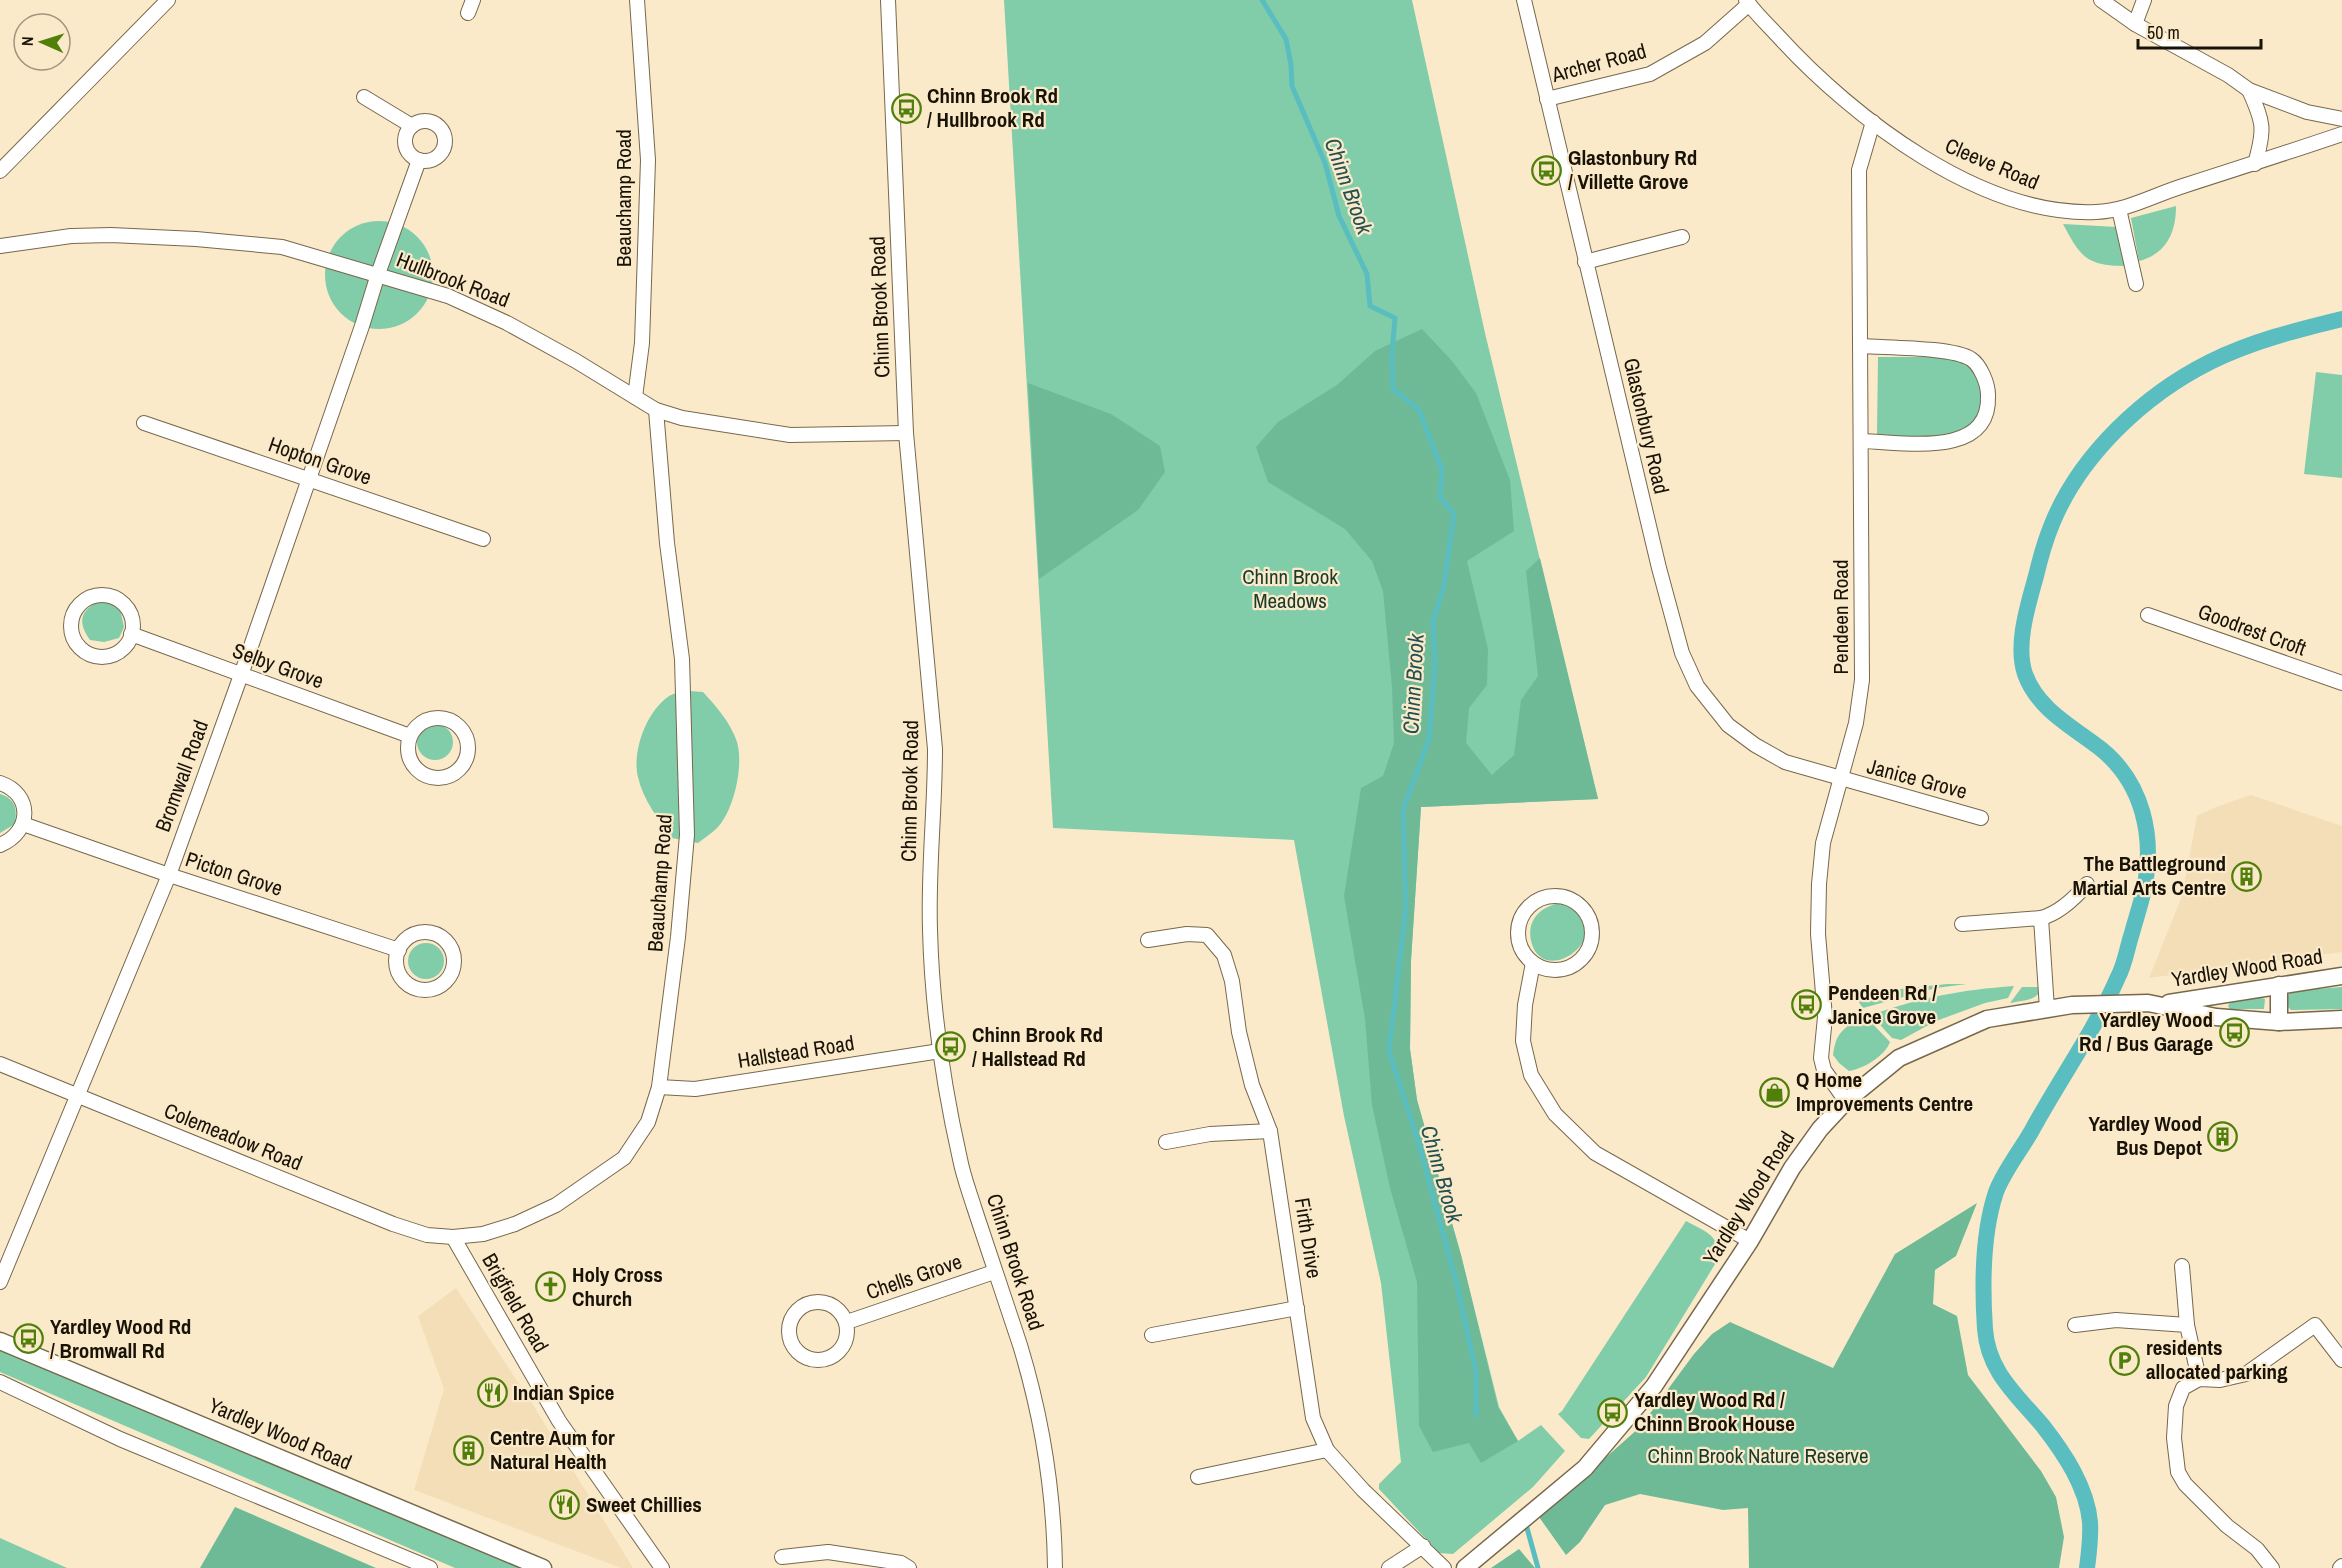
<svg xmlns="http://www.w3.org/2000/svg" width="2342" height="1568" font-family="'Archivo Narrow',sans-serif">
  <rect width="100%" height="100%" fill="#fbeaca"/>
  <!-- built -->
  <g fill="#f3deb7">
    <polygon points="2251,795 2342,826 2342,952 2149,978 2182,896 2197,816 2216,807"/>
    <polygon points="456,1288 535,1408 633,1568 621,1568 414,1490 444,1389 418,1316"/>
  </g>
  <!-- green -->
  <g fill="#81cda9">
    <polygon points="1004,0 1412,0 1485,333 1598,799 1421,807 1411,960 1410,1049 1417,1100 1461,1255 1499,1407 1518,1441 1541,1425 1565,1451 1533,1487 1453,1554 1439,1553 1379,1489 1379,1484 1401,1462 1381,1283 1344,1116 1294,840 1053,828"/>
    <path d="M2176,206C2176,233 2166,254 2139,261L2131,218Z"/>
    <circle cx="379" cy="275" r="54"/>
    <path d="M2063,224L2117,227L2127,266C2087,266 2081,258 2063,224Z"/>
    <polygon points="1878,357 1952,357 1966,362 1983,382 1982,416 1955,436 1934,439 1877,434"/>
    <polygon points="2316,372 2342,375 2342,478 2304,474"/>
    <path d="M100,601L110,603L120,609L124,627L119,638L104,642L90,640C77,622 80,610 100,601Z"/>
    <path d="M690,691L703,692C716,706 731,723 737,742C744,765 734,812 716,829C711,834 704,838 698,843L672,838C659,820 643,800 638,777C632,753 645,716 664,700C671,693 680,692 690,691Z"/>
    <circle cx="435" cy="742" r="18"/>
    <path d="M0,794C16,799 17,809 15,824L0,833Z"/>
    <path d="M1559,903C1626,926 1550,988 1533,947C1524,924 1537,908 1559,903Z"/>
    <circle cx="426" cy="961" r="18"/>
    <polygon points="1947,984 1967,984 1936,988 1863,1008 1853,994"/>
    <path d="M2014,986L2008,998L1985,1003L1936,1021L1901,1040L1892,1038L1871,1015C1922,997 1961,990 2014,986Z"/>
    <path d="M2022,987H2043C2037,1001 2024,1000 2010,1003Z"/>
    <polygon points="2342,987 2342,1009 2291,1010 2287,1006 2286,997 2292,991"/>
    <polygon points="2257,996 2265,999 2264,1009 2230,1009 2228,1006 2230,1002"/>
    <path d="M1860,1017H1866L1890,1042C1885,1056 1863,1069 1849,1071L1839,1063L1833,1055C1836,1033 1842,1030 1860,1017Z"/>
    <path d="M1686,1221C1704,1231 1717,1233 1720,1256L1646,1377L1589,1439L1581,1438L1558,1414L1562,1411Z"/>
    <polygon points="0,1348 526,1568 455,1568 0,1372"/>
    <polygon points="0,1538 67,1568 0,1568"/>
  </g>
  <!-- forest -->
  <g fill="#6eba97">
    <polygon points="1422,329 1452,361 1476,393 1510,480 1514,531 1467,561 1488,649 1487,685 1469,708 1466,743 1492,775 1514,755 1521,700 1538,676 1526,571 1540,558 1598,799 1421,807 1411,960 1410,1049 1417,1100 1461,1255 1498,1407 1518,1441 1481,1463 1469,1443 1433,1452 1419,1426 1417,1282 1390,1188 1372,1105 1365,1019 1344,896 1361,788 1383,776 1394,743 1392,687 1383,591 1372,561 1345,529 1268,482 1256,447 1278,422 1337,385 1375,351"/>
    <polygon points="1028,383 1111,414 1160,446 1165,472 1138,510 1039,579"/>
    <polygon points="1977,1203 1956,1256 1935,1270 1933,1304 1957,1316 1968,1375 2041,1471 2056,1497 2064,1537 2059,1568 1749,1568 1748,1508 1723,1510 1640,1494 1605,1505 1580,1542 1566,1555 1539,1517 1640,1427 1694,1354 1712,1334 1730,1322 1833,1368 1895,1254"/>
    <polygon points="235,1507 376,1568 200,1568"/>
    <polygon points="1519,1549 1535,1568 1491,1568"/>
  </g>
  <g fill="none" stroke-linecap="round" stroke-linejoin="round">
    <!-- stream -->
    <g stroke="#5abdc0" stroke-width="5">
      <polyline points="1262,0 1286,39 1291,65 1292,86 1325,163 1339,216 1367,274 1370,306 1395,318 1392,353 1393,389 1419,410 1442,470 1440,497 1454,514 1444,586 1433,621 1435,663 1429,739 1403,810 1406,907 1389,1051 1418,1141 1457,1285 1476,1372 1476,1415"/>
      <polyline points="1527,1528 1538,1568"/>
    </g>
    <!-- canal -->
    <path stroke="#5abdc0" stroke-width="16" d="M2087,1568C2089,1553 2091,1537 2090,1522C2087,1487 2064,1453 2043,1426C2017,1395 1988,1372 1985,1329C1982,1285 1982,1234 1996,1192C2004,1171 2020,1151 2031,1132C2059,1080 2094,1032 2118,977C2125,964 2127,948 2132,933C2136,918 2141,904 2144,889C2155,837 2143,783 2101,749C2073,727 2038,710 2025,674C2015,645 2028,605 2036,576C2040,559 2045,541 2052,524C2080,455 2144,395 2210,362C2252,341 2297,330 2342,319"/>
    <defs>
      <g id="minor">
        <path d="M888,0L906,433L935,749C935,809 928,869 930,930C932,1007 943,1084 960,1159C963,1175 969,1191 974,1207C989,1253 1005,1299 1020,1345C1042,1417 1054,1493 1055,1568"/>
        <polyline points="1524,0 1659,568 1682,653 1697,686 1728,725 1755,745 1785,762 1981,818"/>
        <path d="M1746,0C1755,13 1768,25 1779,37C1853,118 1982,217 2096,212C2127,211 2154,195 2183,186C2236,169 2289,152 2342,134"/>
        <polyline points="2101,0 2135,24 2228,75 2249,90 2307,112 2342,119"/>
        <polyline points="468,13 473,0"/>
        <polyline points="2135,24 2144,0"/>
        <path d="M2249,90C2264,123 2265,129 2255,164"/>
        <polyline points="364,97 412,126"/>
        <polyline points="1547,99 1650,74 1705,43 1749,4"/>
        <circle cx="425" cy="141" r="20"/>
        <polyline points="0,171 168,0"/>
        <polyline points="2119,209 2136,284"/>
        <polyline points="0,246 71,236 111,235 196,239 282,247 448,296 507,323 576,361 656,410 682,418 790,435 906,433"/>
        <polyline points="1585,262 1682,237"/>
        <path d="M1862,346C1886,348 1952,347 1971,359C1980,365 1988,383 1988,395C1991,459 1904,442 1862,441"/>
        <polyline points="635,397 642,343 648,160 637,0"/>
        <polyline points="144,423 483,539"/>
        <circle cx="102" cy="626" r="31"/>
        <polyline points="2148,615 2342,683"/>
        <polyline points="131,634 410,736"/>
        <circle cx="438" cy="748" r="30"/>
        <path d="M0,783C33,794 32,832 0,845"/>
        <polyline points="23,824 169,875 399,950"/>
        <circle cx="1555" cy="933" r="37"/>
        <path d="M2041,918C2060,913 2075,898 2087,884"/>
        <polyline points="1962,924 2041,918 2047,1009"/>
        <circle cx="425" cy="961" r="29"/>
        <polyline points="1148,940 1187,934 1207,935 1224,955 1232,981 1239,1032 1252,1085 1270,1131 1313,1418 1327,1450 1363,1490 1444,1568"/>
        <polyline points="1533,963 1525,1005 1523,1041 1531,1075 1555,1114 1595,1153 1750,1241"/>
        <polyline points="0,1064 393,1224 427,1235 453,1237 483,1234 515,1224 556,1205 624,1158 648,1122 659,1087 678,937 687,835 682,659 667,543 656,410"/>
        <polyline points="659,1087 695,1089 940,1051"/>
        <polyline points="1846,1101 1824,1070 1821,1058 1825,1017 1818,934 1819,884 1823,843 1856,723 1862,680 1859,170 1873,122"/>
        <polyline points="1166,1142 1210,1134 1270,1131"/>
        <polyline points="453,1237 559,1421 662,1568"/>
        <polyline points="2182,1266 2187,1325"/>
        <polyline points="0,1282 169,875 241,675 362,326 378,274 419,160"/>
        <circle cx="818" cy="1331" r="29"/>
        <polyline points="847,1322 994,1272"/>
        <polyline points="2075,1325 2116,1320 2187,1325 2199,1379"/>
        <polyline points="1152,1335 1297,1308"/>
        <polyline points="0,1382 120,1439 430,1568"/>
        <polyline points="1198,1477 1327,1450"/>
        <polyline points="782,1557 828,1552 901,1563 909,1568"/>
        <polyline points="1389,1568 1423,1546"/>
        <polyline points="2272,1568 2257,1549 2227,1526 2185,1484 2178,1472 2174,1438 2176,1406 2183,1388 2199,1379 2220,1380 2246,1374 2315,1325 2342,1360"/>
        <polyline points="2340,1568 2342,1566"/>
      </g>
      <g id="tertiary">
        <polyline points="2279,985 2279,1022"/>
        <polyline points="2169,1003 2342,976"/>
        <polyline points="0,1341 543,1568"/>
        <polyline points="1465,1568 1585,1468 1654,1386 1750,1241 1792,1168 1820,1129 1846,1101 1899,1058 1987,1019 2072,1005 2148,1003 2216,1017 2279,1022 2342,1019"/>
      </g>
    </defs>
    <!-- minor casing -->
    <use href="#minor" stroke="#77684b" stroke-width="16"/>
    <!-- tertiary casing -->
    <use href="#tertiary" stroke="#77684b" stroke-width="19"/>
    <!-- minor -->
    <use href="#minor" stroke="#fff" stroke-width="14"/>
    <!-- tertiary -->
    <use href="#tertiary" stroke="#fff" stroke-width="16"/>
  </g>
  <!-- icons -->
  <defs>
    <symbol id="bus-ring" viewBox="-11 -11 22 22"><circle r="9.5" fill="#fbeaca" stroke="#507f0a" stroke-width="1.5"/><path d="M-5-6H5V4H4V6H2V4H-2V6H-4V4H-5ZM-3.5-4V0h7V-4ZM-3.5 1.2v1.5H-2V1.2ZM2 1.2v1.5H3.5V1.2Z" fill="#507f0a"/></symbol>
    <symbol id="building-ring" viewBox="-11 -11 22 22"><circle r="9.5" fill="#fbeaca" stroke="#507f0a" stroke-width="1.5"/><path d="M-4-6H4V6H1V3H-1V6H-4ZM-2.5-4.3h1.7v1.8h-1.7ZM.8-4.3h1.7v1.8H.8ZM-2.5-1h1.7V.8h-1.7ZM.8-1h1.7V.8H.8Z" fill="#507f0a"/></symbol>
    <symbol id="shop-ring" viewBox="-11 -11 22 22"><circle r="9.5" fill="#fbeaca" stroke="#507f0a" stroke-width="1.5"/><path d="M-5-2.5h2.3a2.7 3.5 0 0 1 5.4 0H5L5.5 6h-11ZM-1.5-2.5h3a1.5 2.3 0 0 0-3 0Z" fill="#507f0a"/></symbol>
    <symbol id="church-ring" viewBox="-11 -11 22 22"><circle r="9.5" fill="#fbeaca" stroke="#507f0a" stroke-width="1.5"/><path d="M-1.2-6h2.4v3.5h3.3v2.4h-3.3V6h-2.4V-.1h-3.3v-2.4h3.3Z" fill="#507f0a"/></symbol>
    <symbol id="parking-ring" viewBox="-11 -11 22 22"><circle r="9.5" fill="#fbeaca" stroke="#507f0a" stroke-width="1.5"/><path d="M-3.5-5.5H1a3.5 3.5 0 0 1 0 7H-1V5.5H-3.5ZM-1-3.4V-.6H.8a1.4 1.4 0 0 0 0-2.8Z" fill="#507f0a"/></symbol>
    <symbol id="restaurant-ring" viewBox="-11 -11 22 22"><circle r="9.5" fill="#fbeaca" stroke="#507f0a" stroke-width="1.5"/><path d="M-5-6h1v4h1v-4h1v4h1v-4h1v5L-1.5 .5V6h-2V.5L-5-1ZM5-6V6H3V1.5H1.5Q1.5-4 5-6Z" fill="#507f0a"/></symbol>
  </defs>
  <g fill-rule="evenodd">
    <use href="#bus-ring" x="890" y="92" width="33" height="33"/>
    <use href="#bus-ring" x="1530" y="154" width="33" height="33"/>
    <use href="#building-ring" x="2230" y="860" width="33" height="33"/>
    <use href="#bus-ring" x="1790" y="988" width="33" height="33"/>
    <use href="#bus-ring" x="2218" y="1016" width="33" height="33"/>
    <use href="#bus-ring" x="934" y="1030" width="33" height="33"/>
    <use href="#shop-ring" x="1758" y="1076" width="33" height="33"/>
    <use href="#building-ring" x="2206" y="1120" width="33" height="33"/>
    <use href="#church-ring" x="534" y="1270" width="33" height="33"/>
    <use href="#bus-ring" x="12" y="1322" width="33" height="33"/>
    <use href="#parking-ring" x="2108" y="1344" width="33" height="33"/>
    <use href="#restaurant-ring" x="476" y="1376" width="33" height="33"/>
    <use href="#bus-ring" x="1596" y="1396" width="33" height="33"/>
    <use href="#building-ring" x="452" y="1434" width="33" height="33"/>
    <use href="#restaurant-ring" x="548" y="1488" width="33" height="33"/>
  </g>
  <g text-anchor="middle" stroke-width="4.5" stroke-linejoin="round" paint-order="stroke">
    <!-- street labels -->
    <g font-size="21" fill="#181207" stroke="#fbeaca">
      <text transform="translate(1599 63) rotate(-15)" y="7">Archer Road</text>
      <text transform="translate(1992 164) rotate(23)" y="7">Cleeve Road</text>
      <text transform="translate(624 198) rotate(-90)" y="7">Beauchamp Road</text>
      <text transform="translate(453 280) rotate(21)" y="7">Hullbrook Road</text>
      <text transform="translate(880 307) rotate(-92)" y="7">Chinn Brook Road</text>
      <text transform="translate(1646 426) rotate(77)" y="7">Glastonbury Road</text>
      <text transform="translate(320 461) rotate(19)" y="7">Hopton Grove</text>
      <text transform="translate(1841 617) rotate(-90)" y="7">Pendeen Road</text>
      <text transform="translate(2252 630) rotate(20)" y="7">Goodrest Croft</text>
      <text transform="translate(278 666) rotate(20)" y="7">Selby Grove</text>
      <text transform="translate(182 776) rotate(-70)" y="7">Bromwall Road</text>
      <text transform="translate(1917 779) rotate(15)" y="7">Janice Grove</text>
      <text transform="translate(910 791) rotate(-89)" y="7">Chinn Brook Road</text>
      <text transform="translate(234 874) rotate(18)" y="7">Picton Grove</text>
      <text transform="translate(660 883) rotate(-86)" y="7">Beauchamp Road</text>
      <text transform="translate(2247 968) rotate(-9)" y="7">Yardley Wood Road</text>
      <text transform="translate(796 1052) rotate(-9)" y="7">Hallstead Road</text>
      <text transform="translate(233 1137) rotate(22)" y="7">Colemeadow Road</text>
      <text transform="translate(1749 1198) rotate(-58)" y="7">Yardley Wood Road</text>
      <text transform="translate(1308 1238) rotate(81)" y="7">Firth Drive</text>
      <text transform="translate(1015 1262) rotate(72)" y="7">Chinn Brook Road</text>
      <text transform="translate(914 1277) rotate(-19)" y="7">Chells Grove</text>
      <text transform="translate(515 1303) rotate(60)" y="7">Brigfield Road</text>
      <text transform="translate(280 1434) rotate(23)" y="7">Yardley Wood Road</text>
    </g>
    <!-- poi labels -->
    <g font-size="21" font-weight="bold" fill="#181207" stroke="#fbeaca" text-anchor="start">
      <text x="927" y="103">Chinn Brook Rd<tspan x="927" dy="24">/ Hullbrook Rd</tspan></text>
      <text x="1568" y="165">Glastonbury Rd<tspan x="1568" dy="24">/ Villette Grove</tspan></text>
      <text x="2226" y="871" text-anchor="end">The Battleground<tspan x="2226" dy="24">Martial Arts Centre</tspan></text>
      <text x="1828" y="1000">Pendeen Rd /<tspan x="1828" dy="24">Janice Grove</tspan></text>
      <text x="2213" y="1027" text-anchor="end">Yardley Wood<tspan x="2213" dy="24">Rd / Bus Garage</tspan></text>
      <text x="972" y="1042">Chinn Brook Rd<tspan x="972" dy="24">/ Hallstead Rd</tspan></text>
      <text x="1796" y="1087">Q Home<tspan x="1796" dy="24">Improvements Centre</tspan></text>
      <text x="2202" y="1131" text-anchor="end">Yardley Wood<tspan x="2202" dy="24">Bus Depot</tspan></text>
      <text x="572" y="1282">Holy Cross<tspan x="572" dy="24">Church</tspan></text>
      <text x="50" y="1334">Yardley Wood Rd<tspan x="50" dy="24">/ Bromwall Rd</tspan></text>
      <text x="2146" y="1355">residents<tspan x="2146" dy="24">allocated parking</tspan></text>
      <text x="513" y="1400">Indian Spice</text>
      <text x="1634" y="1407">Yardley Wood Rd /<tspan x="1634" dy="24">Chinn Brook House</tspan></text>
      <text x="490" y="1445">Centre Aum for<tspan x="490" dy="24">Natural Health</tspan></text>
      <text x="586" y="1512">Sweet Chillies</text>
    </g>
    <!-- park labels -->
    <g font-size="21" fill="#183b2c" stroke="#fbeaca">
      <text x="1290" y="584">Chinn Brook<tspan x="1290" dy="24">Meadows</tspan></text>
      <text x="1758" y="1463">Chinn Brook Nature Reserve</text>
    </g>
    <!-- water labels -->
    <g font-size="22" font-style="italic" fill="#235051" stroke="#fbeaca">
      <text transform="translate(1349 186) rotate(70)" y="8">Chinn Brook</text>
      <text transform="translate(1413 684) rotate(-87)" y="8">Chinn Brook</text>
      <text transform="translate(1442 1174) rotate(74)" y="8">Chinn Brook</text>
    </g>
  </g>
  <!-- north arrow -->
  <g transform="translate(42 42) rotate(273)"><circle r="28" fill="#fbeaca" stroke="#a0947c" stroke-width="1.5"/>
  <path d="M0-4.5L10 22L0 15L-10 22Z" fill="#507f0a"/>
  <text y="-9" font-size="16" font-weight="bold" text-anchor="middle" fill="#181207">N</text>
  </g>
  <!-- scale -->
  <path d="M2138 39v9h123v-9" fill="none" stroke="#181207" stroke-width="3"/>
  <text x="2147" y="39" font-size="18" fill="#181207" stroke="#fbeaca" stroke-width="4.5" paint-order="stroke">50 m</text>
</svg>
